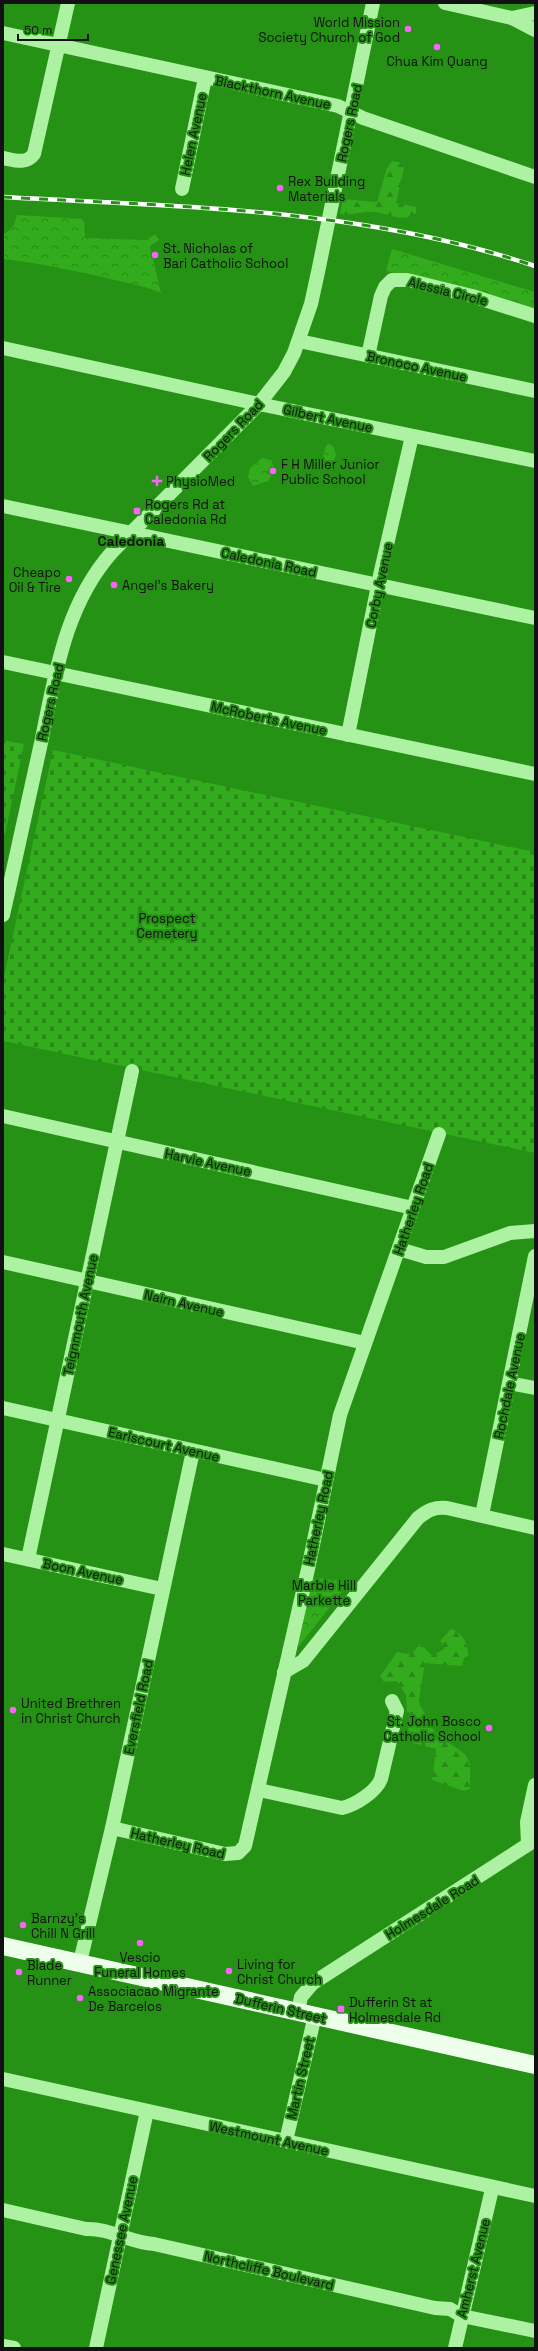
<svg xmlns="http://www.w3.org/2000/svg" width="538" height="2351" font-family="'Space Grotesk',sans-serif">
  <defs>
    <pattern id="forest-firs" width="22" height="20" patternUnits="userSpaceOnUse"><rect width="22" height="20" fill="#32ab1d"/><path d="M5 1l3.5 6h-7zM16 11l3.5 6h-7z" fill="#298a18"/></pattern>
    <pattern id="cemetery-stones" width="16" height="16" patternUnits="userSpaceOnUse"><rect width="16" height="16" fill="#32ab1d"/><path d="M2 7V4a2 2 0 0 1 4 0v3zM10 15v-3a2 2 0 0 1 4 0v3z" fill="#298a18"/></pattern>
    <pattern id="park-crowns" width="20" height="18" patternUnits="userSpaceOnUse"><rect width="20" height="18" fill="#32ab1d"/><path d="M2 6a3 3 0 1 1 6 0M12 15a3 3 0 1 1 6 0" fill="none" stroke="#298a18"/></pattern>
  </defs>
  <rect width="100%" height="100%" fill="#259115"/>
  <!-- forest -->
  <g fill="url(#forest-firs)">
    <path d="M392,161L403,163L404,168L396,203L416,207V213C403,224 389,213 374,212C363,211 352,216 340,214L343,199L377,202L387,168Z"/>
    <path d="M451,1629C463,1632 468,1644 468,1656L464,1658L462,1666L425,1663L419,1701L429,1724L438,1735L465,1754L470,1764V1789L464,1791L432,1780L436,1749L405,1741L411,1713L407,1712L406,1695L397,1681L384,1682L380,1676L397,1652C410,1655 412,1655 420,1644L433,1656L445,1648L440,1641Z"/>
  </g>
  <!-- cemetery -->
  <g fill="url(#cemetery-stones)">
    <polygon points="3,740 24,744 3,844"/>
    <polygon points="53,750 535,852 535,1153 3,1041 3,981"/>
  </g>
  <!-- park -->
  <g fill="url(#park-crowns)">
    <path d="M17,215L84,219L85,238L146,240L155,234L159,240L150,246L161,293C143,285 129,284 111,279C75,271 40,263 3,259L4,234L13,227Z"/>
    <polygon points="392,249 535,292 535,309 460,287 386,271"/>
    <polygon points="327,444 333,445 336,455 332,465 327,467 324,465 323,454"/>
    <path d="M262,458L271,460C277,468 273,474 268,481L253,486L248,477L250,468Z"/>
    <polygon points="313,1577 349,1583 299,1646 298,1645"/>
  </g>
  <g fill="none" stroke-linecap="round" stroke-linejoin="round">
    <!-- minor -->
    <g stroke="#adf1a2" stroke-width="14">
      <polyline points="445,3 512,18 535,13"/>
      <polyline points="512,18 535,30"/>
      <polyline points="3,33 338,106 363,118 535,177"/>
      <path d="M3,158C14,160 26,165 34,154L68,3"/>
      <polyline points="182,189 205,78"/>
      <polyline points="299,341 535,391"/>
      <polyline points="3,348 259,404 535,461"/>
      <polyline points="368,356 381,296 385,287 392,280 407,280 472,296 535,316"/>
      <polyline points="3,506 535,618"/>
      <polyline points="3,662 535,774"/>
      <polyline points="348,735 380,575 412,436"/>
      <path d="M3,915C16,858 28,801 41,743C55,676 65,604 113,551L259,404L284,372L294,353L311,304L318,272L373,3"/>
      <polyline points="3,1116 413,1208"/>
      <polyline points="399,1249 426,1257 444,1257 510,1233 535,1231"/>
      <polyline points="3,1262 365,1343"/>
      <polyline points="509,1383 535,1388"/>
      <polyline points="3,1408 326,1480"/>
      <polyline points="482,1515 535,1256"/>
      <polyline points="3,1554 162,1589"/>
      <polyline points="28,1559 132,1071"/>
      <path d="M284,1672L303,1661L418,1518C428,1510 434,1507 447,1508L535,1528"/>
      <path d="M259,1790L342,1808C355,1805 376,1792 381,1779L397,1711L392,1701"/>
      <polyline points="112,1828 225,1854 238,1853 245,1846 308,1569 340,1415 439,1134"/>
      <polyline points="528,1844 527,1822 535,1785"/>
      <polyline points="80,1962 112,1828 193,1451"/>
      <polyline points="298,2012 301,1997 313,1983 535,1840"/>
      <polyline points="3,2079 535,2196"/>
      <polyline points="286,2141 315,2015"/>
      <path d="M3,2210L86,2229C110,2228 130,2243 154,2244L435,2308L450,2309L462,2316L535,2331"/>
      <polyline points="3,2346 14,2348"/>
      <polyline points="96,2348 147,2111"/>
      <polyline points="455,2348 492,2189"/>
    </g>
    <!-- major -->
    <polyline stroke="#edffeb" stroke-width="18" points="3,1946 535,2065"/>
    <defs>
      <path id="rail" d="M3,197C184,207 361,208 535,266"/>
    </defs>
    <!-- rail casing -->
    <use href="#rail" stroke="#fff" stroke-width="4.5"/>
    <!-- rail -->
    <use href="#rail" stroke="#259115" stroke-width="3" stroke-dasharray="9" stroke-linecap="butt"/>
  </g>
  <!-- markers -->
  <g fill="#ff61fd" stroke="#259115" stroke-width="1.5">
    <circle cx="408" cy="29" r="4"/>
    <circle cx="437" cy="47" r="4"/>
    <circle cx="280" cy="188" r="4"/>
    <circle cx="155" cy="255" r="4"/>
    <circle cx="273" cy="471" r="4"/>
    <path d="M155 475h4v4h4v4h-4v4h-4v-4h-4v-4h4z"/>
    <rect x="133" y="507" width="8" height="8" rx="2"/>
    <circle cx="69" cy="579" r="4"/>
    <circle cx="114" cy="585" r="4"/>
    <circle cx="13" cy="1710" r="4"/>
    <circle cx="489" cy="1728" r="4"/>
    <circle cx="23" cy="1925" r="4"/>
    <circle cx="140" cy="1943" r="4"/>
    <circle cx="229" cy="1971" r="4"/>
    <circle cx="19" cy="1972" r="4"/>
    <circle cx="80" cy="1998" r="4"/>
    <rect x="337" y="2005" width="8" height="8" rx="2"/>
  </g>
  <g text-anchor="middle" stroke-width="4" stroke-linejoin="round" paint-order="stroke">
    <!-- poi labels -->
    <g font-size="13" fill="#111" stroke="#259115" text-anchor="start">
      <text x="400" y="27" text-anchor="end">World Mission<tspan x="400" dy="15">Society Church of God</tspan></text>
      <text x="437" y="66" text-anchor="middle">Chua Kim Quang</text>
      <text x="288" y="186">Rex Building<tspan x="288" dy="15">Materials</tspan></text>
      <text x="163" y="253">St. Nicholas of<tspan x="163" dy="15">Bari Catholic School</tspan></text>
      <text x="281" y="469">F H Miller Junior<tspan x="281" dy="15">Public School</tspan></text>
      <text x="166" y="486">PhysioMed</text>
      <text x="145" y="509">Rogers Rd at<tspan x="145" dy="15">Caledonia Rd</tspan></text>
      <text x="61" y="577" text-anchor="end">Cheapo<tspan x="61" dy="15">Oil &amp; Tire</tspan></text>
      <text x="122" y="590">Angel's Bakery</text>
      <text x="21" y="1708">United Brethren<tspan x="21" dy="15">in Christ Church</tspan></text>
      <text x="481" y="1726" text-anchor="end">St. John Bosco<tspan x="481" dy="15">Catholic School</tspan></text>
      <text x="31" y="1923">Barnzy's<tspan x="31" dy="15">Chill N Grill</tspan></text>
      <text x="140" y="1962" text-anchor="middle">Vescio<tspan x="140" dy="15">Funeral Homes</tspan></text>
      <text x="237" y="1969">Living for<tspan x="237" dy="15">Christ Church</tspan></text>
      <text x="27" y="1970">Blade<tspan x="27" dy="15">Runner</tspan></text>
      <text x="88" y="1996">Associacao Migrante<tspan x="88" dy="15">De Barcelos</tspan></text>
      <text x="349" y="2007">Dufferin St at<tspan x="349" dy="15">Holmesdale Rd</tspan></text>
    </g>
    <!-- street labels -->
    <g font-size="13" fill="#111" stroke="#259115">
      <text transform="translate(273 92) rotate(12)" y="5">Blackthorn Avenue</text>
      <text transform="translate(349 123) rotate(-78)" y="5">Rogers Road</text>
      <text transform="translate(193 134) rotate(-78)" y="5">Helen Avenue</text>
      <text transform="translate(448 291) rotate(14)" y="5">Alessia Circle</text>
      <text transform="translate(417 366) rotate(12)" y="5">Bronoco Avenue</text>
      <text transform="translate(328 418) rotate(12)" y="5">Gilbert Avenue</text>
      <text transform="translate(233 430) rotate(-46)" y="5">Rogers Road</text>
      <text transform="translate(269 562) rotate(12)" y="5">Caledonia Road</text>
      <text transform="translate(379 585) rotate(-78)" y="5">Corby Avenue</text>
      <text transform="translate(50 702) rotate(-77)" y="5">Rogers Road</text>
      <text transform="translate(269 718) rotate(12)" y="5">McRoberts Avenue</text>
      <text transform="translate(208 1162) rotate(12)" y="5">Harvie Avenue</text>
      <text transform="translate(413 1209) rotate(-71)" y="5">Hatherley Road</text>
      <text transform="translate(184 1303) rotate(13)" y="5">Nairn Avenue</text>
      <text transform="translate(80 1315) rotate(-78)" y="5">Teignmouth Avenue</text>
      <text transform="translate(509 1386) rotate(-78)" y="5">Rochdale Avenue</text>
      <text transform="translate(164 1444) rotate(13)" y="5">Earlscourt Avenue</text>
      <text transform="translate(318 1518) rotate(-78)" y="5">Hatherley Road</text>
      <text transform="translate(83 1571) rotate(12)" y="5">Boon Avenue</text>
      <text transform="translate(138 1707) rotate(-78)" y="5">Eversfield Road</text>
      <text transform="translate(178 1843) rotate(13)" y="5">Hatherley Road</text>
      <text transform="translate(432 1907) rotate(-32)" y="5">Holmesdale Road</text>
      <text transform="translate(281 2008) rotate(13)" y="5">Dufferin Street</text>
      <text transform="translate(300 2078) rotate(-77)" y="5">Martin Street</text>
      <text transform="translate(269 2138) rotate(12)" y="5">Westmount Avenue</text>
      <text transform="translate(121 2230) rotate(-78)" y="5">Genessee Avenue</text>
      <text transform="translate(473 2268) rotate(-76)" y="5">Amherst Avenue</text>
      <text transform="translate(269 2270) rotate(13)" y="5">Northcliffe Boulevard</text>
    </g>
    <!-- park labels -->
    <g font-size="13" fill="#111" stroke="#259115">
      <text x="167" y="923">Prospect<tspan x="167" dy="15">Cemetery</tspan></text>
      <text x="324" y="1590">Marble Hill<tspan x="324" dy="15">Parkette</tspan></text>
    </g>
    <!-- neighbourhood labels -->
    <g font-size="14" font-weight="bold" fill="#111" stroke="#259115">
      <text x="131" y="546">Caledonia</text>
    </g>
  </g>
  <!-- border -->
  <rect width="538" height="2351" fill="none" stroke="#111111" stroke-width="8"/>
  <!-- scale -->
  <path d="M18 34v6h70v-6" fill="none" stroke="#111111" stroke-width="2"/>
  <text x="24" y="34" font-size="12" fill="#111111" stroke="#259115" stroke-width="3" paint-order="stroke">50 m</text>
</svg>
